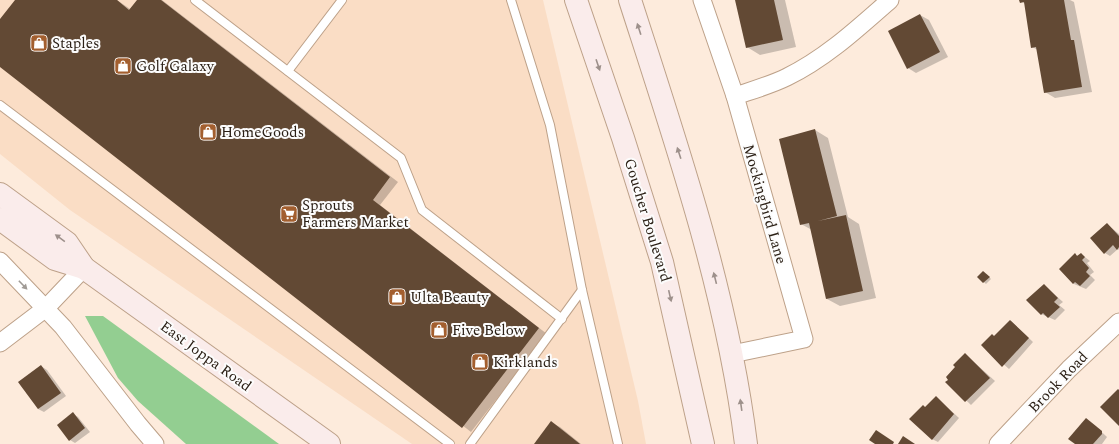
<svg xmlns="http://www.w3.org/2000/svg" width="1119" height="444" font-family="Spectral,serif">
  <rect width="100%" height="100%" fill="#fdebdc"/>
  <!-- built -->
  <polygon fill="#faddc5" points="0,0 543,0 638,401 646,444 412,444 70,210 0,154"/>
  <!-- green -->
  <polygon fill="#93ce91" points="85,316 103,316 279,444 186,444 138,401 118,378"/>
  <!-- shadow -->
  <g fill="#0003">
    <polygon points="16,0 117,0 130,9 138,0 162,0 398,182 380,205 547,334 471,432 0,66 0,21"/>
    <polygon points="736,0 785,0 796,47 760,55 747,47"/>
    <polygon points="1020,0 1070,0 1074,2 1092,92 1055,98 1045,92 1038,50 1032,47 1025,4"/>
    <polygon points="920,15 929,20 948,57 916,73 908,68"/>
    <polygon points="815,130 828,138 848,217 859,224 876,298 840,306 827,299 812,230 801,224"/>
    <polygon points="1107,224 1119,234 1119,250 1118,249 1110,256 1105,253"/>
    <polygon points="1081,254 1090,261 1087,263 1094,272 1090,275 1095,280 1086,289 1074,284 1060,269 1076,255 1078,256"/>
    <polygon points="986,274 991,279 986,284 978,277"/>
    <polygon points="1044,285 1063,302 1059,305 1065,310 1055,320 1041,314"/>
    <polygon points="1011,321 1033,342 1009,369 982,345 995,337"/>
    <polygon points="965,354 995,381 971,405 947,382"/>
    <polygon points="41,366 47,370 66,396 44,412 38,409 19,383"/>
    <polygon points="936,397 959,418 938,442 932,439 926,408"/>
    <polygon points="73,414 78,417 90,432 75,443 70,440"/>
    <polygon points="552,423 560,427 581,444 535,444"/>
    <polygon points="1092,423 1107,437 1102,444 1076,444"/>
  </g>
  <!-- building -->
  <g fill="#624934">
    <polygon points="15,0 117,0 129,10 137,0 161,0 390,177 373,200 539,328 462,428 0,67 0,19"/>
    <polygon points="735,0 774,0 783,40 746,48"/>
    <polygon points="1019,0 1064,0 1071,40 1074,40 1082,87 1044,93 1036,47 1031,48 1024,2 1020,3"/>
    <polygon points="920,14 940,52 907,69 888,31"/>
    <polygon points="815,129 837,216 818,221 846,215 863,291 826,299 809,223 800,225 779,139"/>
    <polygon points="1107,223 1119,236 1119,247 1117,250 1113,245 1104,254 1090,238"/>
    <polygon points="1075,253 1077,256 1081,253 1085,257 1082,260 1089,268 1086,272 1090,276 1080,286 1075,282 1073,284 1059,269"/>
    <polygon points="983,271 990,277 983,283 977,277"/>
    <polygon points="1044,284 1058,298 1054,302 1060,307 1048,318 1043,313 1041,315 1026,300"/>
    <polygon points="1010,320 1029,338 1002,367 981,345 992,334 994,336"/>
    <polygon points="965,353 990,378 965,402 945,382 948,380 946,377 955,367 953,365"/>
    <polygon points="41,365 61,393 38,409 18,382"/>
    <polygon points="1118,389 1119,390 1119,426 1100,407"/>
    <polygon points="936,396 954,414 932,440 909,419 923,405 925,407"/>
    <polygon points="73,412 85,428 69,441 57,425"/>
    <polygon points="1086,418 1102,431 1102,434 1093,444 1075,444 1068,439"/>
    <polygon points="551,421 580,444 534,444"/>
    <polygon points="876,430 894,442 893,444 875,444 869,440"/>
    <polygon points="903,436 915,444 898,444"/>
  </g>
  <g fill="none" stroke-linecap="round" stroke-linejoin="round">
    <defs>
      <g id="service">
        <polyline points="195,0 401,158 422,210 562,319"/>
        <polyline points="511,0 550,125 582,290 618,444"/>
        <polyline points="288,71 342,0"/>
        <polyline points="0,105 450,444"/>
        <polyline points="470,444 582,290"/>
      </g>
      <g id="minor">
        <polyline points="702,0 735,96 804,339 732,354"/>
        <path d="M735,96C753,90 771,85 787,77C826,58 858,28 890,0"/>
        <polyline points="0,261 63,327 138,424 155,444"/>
        <polyline points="0,343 46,308 84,268"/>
        <polyline points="998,444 1069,369 1119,322"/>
      </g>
      <g id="secondary">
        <polyline points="576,0 623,138 662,262 703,444"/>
        <path d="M630,0C677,146 727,291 746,444"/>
        <polyline points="0,194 67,243 84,268"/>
        <polyline points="0,219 55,259 84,268 329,444"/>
      </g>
    </defs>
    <!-- service casing -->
    <use href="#service" stroke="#bda189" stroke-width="10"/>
    <!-- minor casing -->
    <use href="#minor" stroke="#bda189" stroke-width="19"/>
    <!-- secondary casing -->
    <use href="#secondary" stroke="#bda189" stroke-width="24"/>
    <!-- service -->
    <use href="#service" stroke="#fff" stroke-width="8"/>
    <!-- minor -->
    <use href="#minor" stroke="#fff" stroke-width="17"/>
    <!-- secondary -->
    <use href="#secondary" stroke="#faeceb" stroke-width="22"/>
  </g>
  <!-- one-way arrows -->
  <defs><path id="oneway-solid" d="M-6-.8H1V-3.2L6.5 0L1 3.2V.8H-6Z"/></defs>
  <g fill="#9d908b">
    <use href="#oneway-solid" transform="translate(639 29) rotate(-108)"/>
    <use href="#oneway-solid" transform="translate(598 65) rotate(71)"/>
    <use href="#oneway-solid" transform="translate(679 153) rotate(-108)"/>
    <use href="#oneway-solid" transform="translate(60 238) rotate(-144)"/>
    <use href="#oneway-solid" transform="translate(715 278) rotate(-104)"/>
    <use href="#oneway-solid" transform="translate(670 296) rotate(77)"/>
    <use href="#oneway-solid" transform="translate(741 405) rotate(-98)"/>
  </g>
  <use fill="#a09b96" href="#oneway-solid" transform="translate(23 285) rotate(46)"/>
  <!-- icons -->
  <defs>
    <symbol id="shop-square" viewBox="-11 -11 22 22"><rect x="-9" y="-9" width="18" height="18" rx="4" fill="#a35f2f" stroke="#fcfcfc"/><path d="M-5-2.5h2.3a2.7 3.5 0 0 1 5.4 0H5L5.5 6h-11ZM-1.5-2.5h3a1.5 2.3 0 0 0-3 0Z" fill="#fff"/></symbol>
    <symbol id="supermarket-square" viewBox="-11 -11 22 22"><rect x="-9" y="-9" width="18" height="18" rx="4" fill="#a35f2f" stroke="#fcfcfc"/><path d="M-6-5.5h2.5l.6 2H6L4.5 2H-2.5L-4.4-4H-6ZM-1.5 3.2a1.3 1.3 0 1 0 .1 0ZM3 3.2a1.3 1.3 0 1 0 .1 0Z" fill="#fff"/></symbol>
  </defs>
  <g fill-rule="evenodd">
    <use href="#shop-square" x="29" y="33" width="20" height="20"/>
    <use href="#shop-square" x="113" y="56" width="20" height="20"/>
    <use href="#shop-square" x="198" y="122" width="20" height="20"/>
    <use href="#supermarket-square" x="279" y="204" width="20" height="20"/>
    <use href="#shop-square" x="387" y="287" width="20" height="20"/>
    <use href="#shop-square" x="429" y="320" width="20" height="20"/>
    <use href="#shop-square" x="470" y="352" width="20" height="20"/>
  </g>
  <g text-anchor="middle" stroke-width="4" stroke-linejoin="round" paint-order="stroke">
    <!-- poi labels -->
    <g font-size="15" fill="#2b2016" stroke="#fcfcfc" text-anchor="start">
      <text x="52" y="48">Staples</text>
      <text x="136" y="71">Golf Galaxy</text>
      <text x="221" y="137">HomeGoods</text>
      <text x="302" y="210">Sprouts<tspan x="302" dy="17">Farmers Market</tspan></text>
      <text x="410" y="302">Ulta Beauty</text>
      <text x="452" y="335">Five Below</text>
      <text x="493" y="367">Kirklands</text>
    </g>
    <!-- street labels -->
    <g font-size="15" fill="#2b2016" stroke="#fcfcfc">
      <text transform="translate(765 204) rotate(74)" y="5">Mockingbird Lane</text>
      <text transform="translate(648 220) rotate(73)" y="5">Goucher Boulevard</text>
      <text transform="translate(206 356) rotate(36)" y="5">East Joppa Road</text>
      <text transform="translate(1058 382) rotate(-46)" y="5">Brook Road</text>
    </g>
  </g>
</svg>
